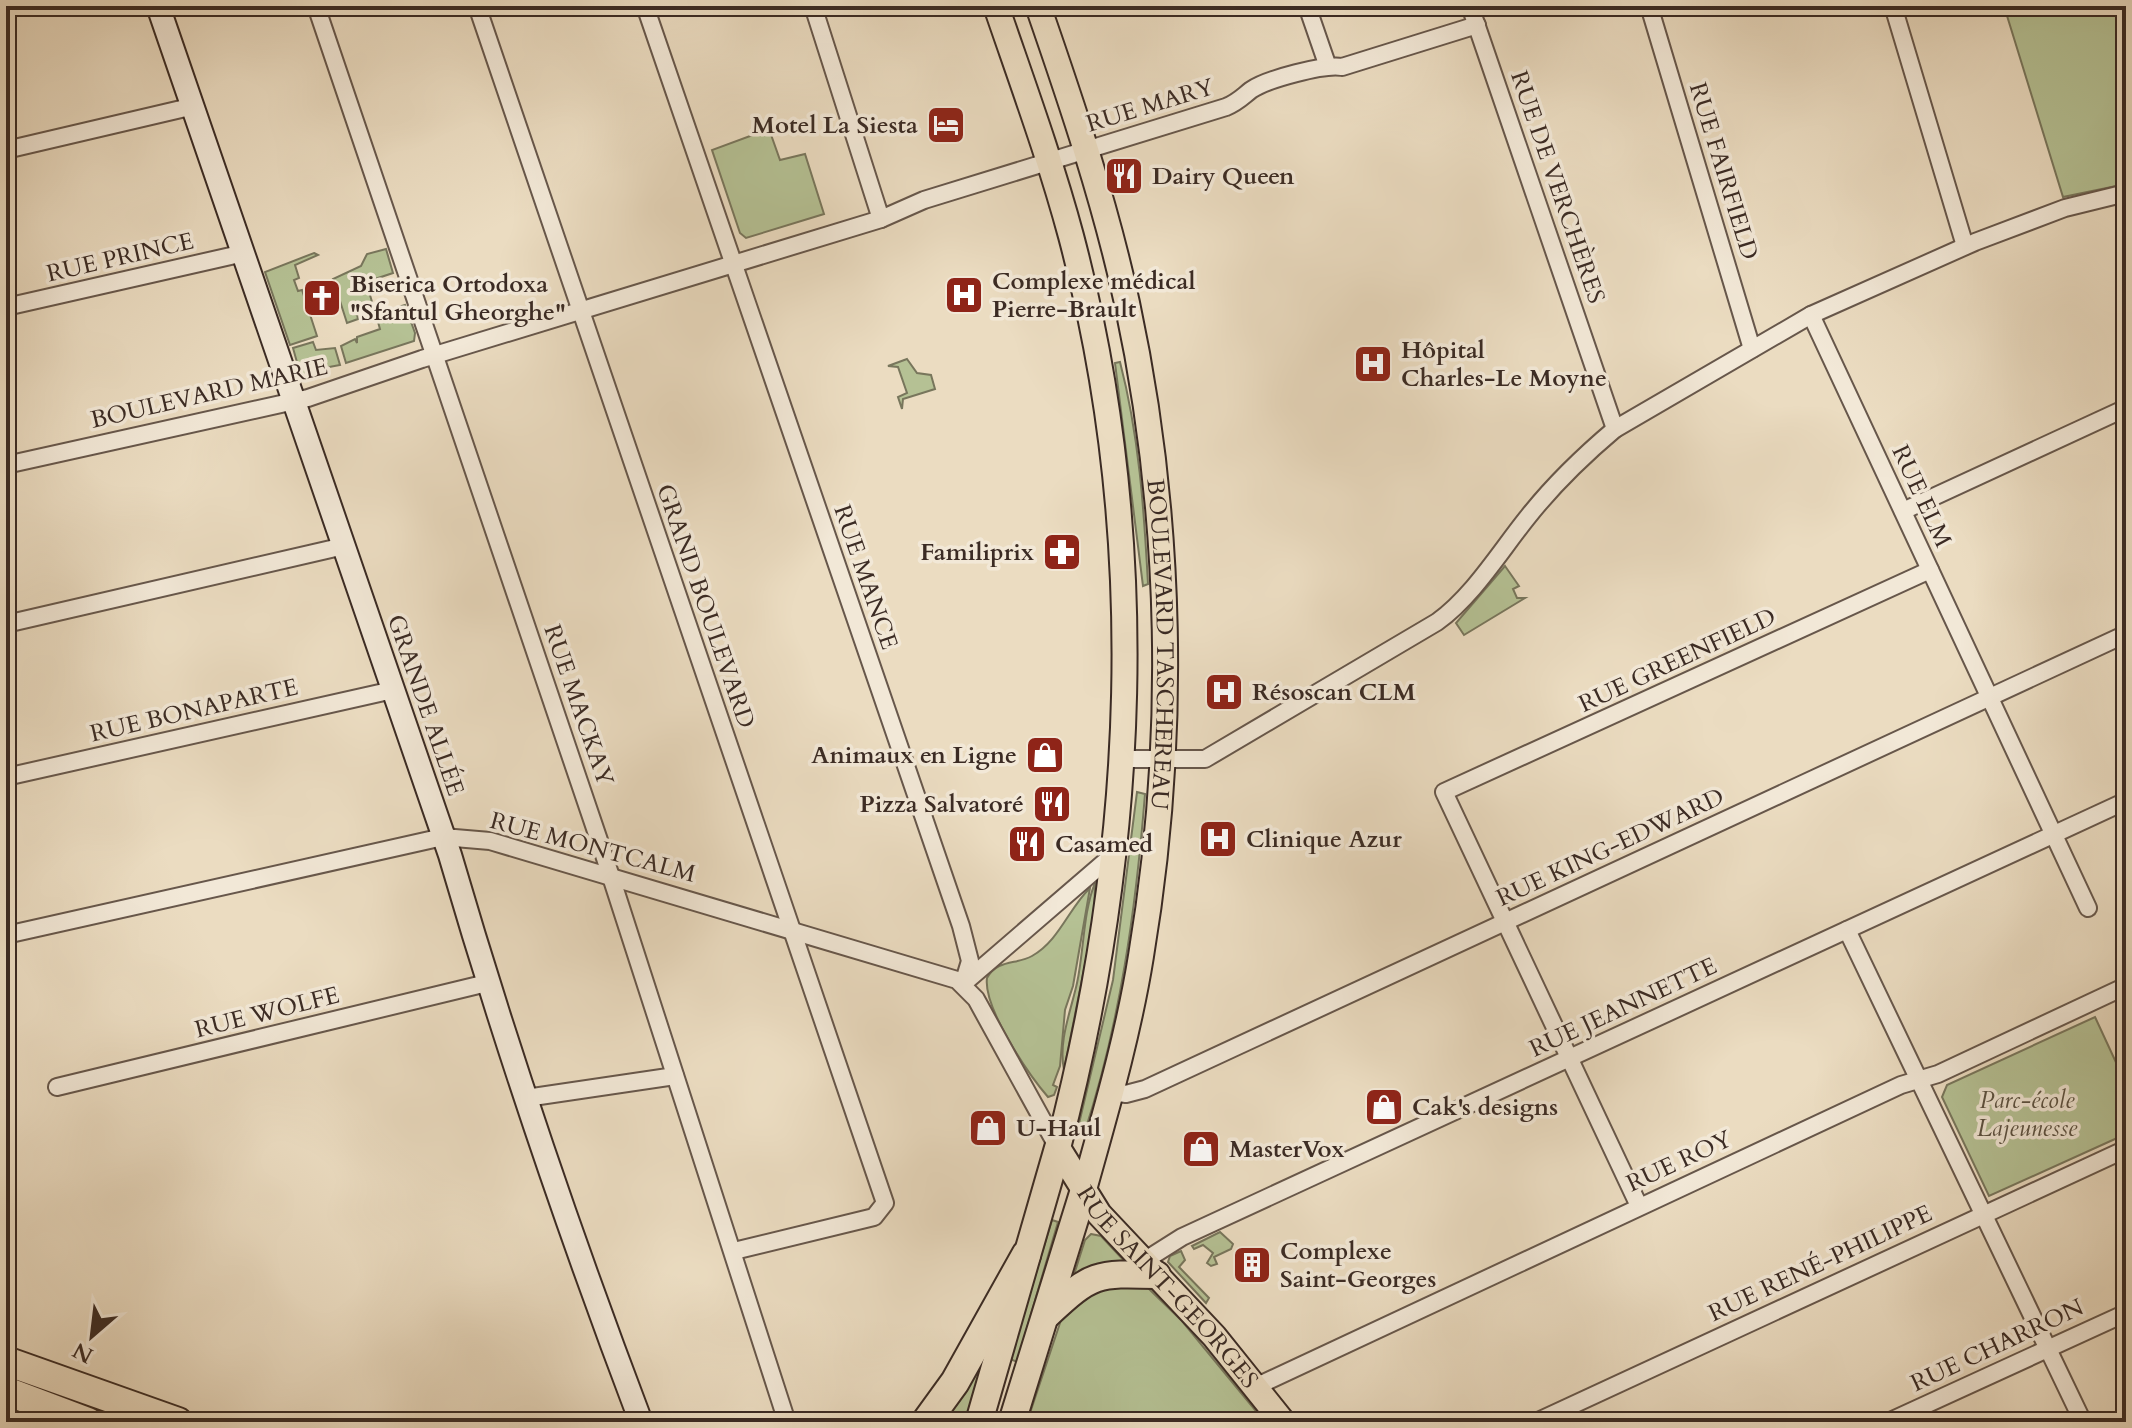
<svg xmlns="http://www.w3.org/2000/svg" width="2132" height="1428" font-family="Cardo,serif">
  <rect width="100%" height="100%" fill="#ebdcc1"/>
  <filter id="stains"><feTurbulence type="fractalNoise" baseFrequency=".0025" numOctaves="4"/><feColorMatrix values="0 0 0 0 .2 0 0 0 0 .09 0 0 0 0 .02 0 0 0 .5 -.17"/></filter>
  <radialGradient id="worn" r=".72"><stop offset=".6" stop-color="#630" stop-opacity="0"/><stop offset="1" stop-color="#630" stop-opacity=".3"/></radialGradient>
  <!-- green -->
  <g fill="#b5c194" stroke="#78765c" stroke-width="2">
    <polygon points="2004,6 2126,6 2126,184 2063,197"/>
    <polygon points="769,129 780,160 805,154 824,214 746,238 740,233 712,150"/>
    <polygon points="386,249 393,273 366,282 373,305 356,310 358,319 347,323 333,279 361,266 367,254"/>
    <polygon points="314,253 318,255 295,265 299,278 294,280 298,291 302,290 317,336 290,345 265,272"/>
    <polygon points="405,305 415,333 414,341 346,363 341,346 355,339 357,343 357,337 380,329 378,322 384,320 381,312"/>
    <polygon points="313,342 316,350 335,348 340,365 308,371 306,376 300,373 293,348"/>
    <polygon points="907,359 917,373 931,375 935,389 903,399 902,409 898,397 907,393 898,367 888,366"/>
    <path d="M1120,362C1139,435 1144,509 1148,584L1143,586L1115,363Z"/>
    <polygon points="1505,566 1519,586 1513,589 1517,598 1525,598 1464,635 1456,623"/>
    <path d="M1137,792L1145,794C1136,908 1120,1025 1084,1134L1077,1132L1113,980Z"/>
    <path d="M1095,883L1094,919L1064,1070C1058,1041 1071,1011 1077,983C1084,951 1083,912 1095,883Z"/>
    <path d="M1090,888L1073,986L1065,1010L1060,1066L1053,1085L1057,1087L1054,1095L1048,1097C1029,1075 983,1008 987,978C998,959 1016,965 1032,956C1059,941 1069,908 1090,888Z"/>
    <polygon points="2095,1017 2126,1084 2126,1134 1989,1196 1942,1097 1947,1085"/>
    <polygon points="1052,1220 1058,1222 1017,1362 1010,1359"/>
    <polygon points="1220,1232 1233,1244 1231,1249 1214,1257 1217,1264 1211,1266 1207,1263 1213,1253 1203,1245 1194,1249 1192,1246"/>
    <polygon points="1091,1234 1101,1236 1129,1266 1072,1281 1085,1240"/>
    <polygon points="1181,1251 1185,1260 1179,1267 1209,1298 1206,1303 1168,1262 1170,1256"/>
    <polygon points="1090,1286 1148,1288 1182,1321 1265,1422 1170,1422 1145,1415 1121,1415 1086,1422 1027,1422 1061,1320 1066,1309"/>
    <polygon points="995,1330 966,1422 935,1422"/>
  </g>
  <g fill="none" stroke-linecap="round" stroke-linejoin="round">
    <defs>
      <g id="minor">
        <polyline points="316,6 603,852 787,1422"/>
        <polyline points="477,6 885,1203 874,1217 734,1251"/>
        <polyline points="645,6 961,926 970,961 963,984"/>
        <polyline points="813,6 881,219"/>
        <polyline points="1307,6 1327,64"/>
        <polyline points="1470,6 1615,429"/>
        <polyline points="1649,6 1752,349"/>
        <polyline points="1893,6 1965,246"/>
        <polyline points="6,150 194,106"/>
        <polyline points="6,307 244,253"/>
        <polyline points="1811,315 2088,908"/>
        <path d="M6,465L308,398L422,359L881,219L924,200L1226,107C1238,102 1242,97 1251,90C1267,79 1324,64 1342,67L1477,25"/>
        <polyline points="1903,511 2126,408"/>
        <polyline points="6,624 344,546"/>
        <path d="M1123,759H1205L1437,622C1473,596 1499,553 1527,518C1553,485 1583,456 1615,429L1811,315L1975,242L2065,208L2126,193"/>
        <polyline points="6,777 393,690"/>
        <polyline points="1847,930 2083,1422"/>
        <polyline points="6,935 443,837 490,841 957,980 976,999 1058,1148"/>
        <polyline points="963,984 1115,853"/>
        <polyline points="57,1087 487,983"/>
        <polyline points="1112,1092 1126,1094 1145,1089 2126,634"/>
        <polyline points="526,1098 675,1076"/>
        <polyline points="1639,1206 1444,792 1930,570"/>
        <polyline points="1144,1261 1182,1237 2126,801"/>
        <polyline points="1255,1387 1901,1085 1938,1074 2126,986"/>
        <polyline points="1536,1422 2126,1149"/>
        <polyline points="1888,1422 2126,1313"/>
      </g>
      <path id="secondary" d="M158,6L450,855C506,1047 570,1235 641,1422"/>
      <g id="primary">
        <path id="s1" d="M996,6C1022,82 1050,158 1071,236C1151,538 1137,848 1058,1148L1099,1214L1214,1336L1283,1422"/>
        <path id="s2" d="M1038,6C1072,104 1105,202 1127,303C1173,517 1177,741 1141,956C1128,1037 1105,1114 1083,1193"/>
      </g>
      <g id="trunk">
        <path d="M1047,1315C1092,1273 1096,1273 1157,1275"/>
        <polyline points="979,1422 1058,1148"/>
        <polyline points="1012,1422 1083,1193"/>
      </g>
      <g id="motorway">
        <polyline points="6,1361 178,1422"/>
        <polyline points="6,1391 88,1422"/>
        <polyline points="926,1422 955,1382 1026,1255"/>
      </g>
    </defs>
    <!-- minor casing -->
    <use href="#minor" stroke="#67574b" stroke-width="20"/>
    <!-- secondary casing -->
    <use href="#secondary" stroke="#3b2b24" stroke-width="26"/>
    <!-- primary casing -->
    <use href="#primary" stroke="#3b2b24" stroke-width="28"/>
    <!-- trunk casing -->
    <use href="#trunk" stroke="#3b2b24" stroke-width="30"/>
    <!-- motorway casing -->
    <use href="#motorway" stroke="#3b2b24" stroke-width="32"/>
    <!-- minor -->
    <use href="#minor" stroke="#f2e8d7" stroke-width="16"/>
    <!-- secondary -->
    <use href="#secondary" stroke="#f2e8d7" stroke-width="22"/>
    <!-- primary -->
    <use href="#primary" stroke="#ebdcc1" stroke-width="24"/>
    <!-- trunk -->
    <use href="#trunk" stroke="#ebdcc1" stroke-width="26"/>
    <!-- motorway -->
    <use href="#motorway" stroke="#ebdcc1" stroke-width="28"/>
  </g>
  <!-- icons -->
  <defs>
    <symbol id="hotel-square" viewBox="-11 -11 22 22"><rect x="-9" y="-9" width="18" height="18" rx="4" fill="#8f2418" stroke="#f2e8d7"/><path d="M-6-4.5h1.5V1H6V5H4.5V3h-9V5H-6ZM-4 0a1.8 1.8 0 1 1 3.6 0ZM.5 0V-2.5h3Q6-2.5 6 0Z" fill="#fff"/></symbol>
    <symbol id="restaurant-square" viewBox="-11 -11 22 22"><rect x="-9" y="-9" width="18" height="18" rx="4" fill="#8f2418" stroke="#f2e8d7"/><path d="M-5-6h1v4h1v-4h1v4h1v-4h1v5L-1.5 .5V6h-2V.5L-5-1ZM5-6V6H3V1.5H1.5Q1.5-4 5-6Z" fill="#fff"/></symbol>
    <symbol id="hospital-square" viewBox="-11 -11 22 22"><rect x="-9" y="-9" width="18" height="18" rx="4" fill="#8f2418" stroke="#f2e8d7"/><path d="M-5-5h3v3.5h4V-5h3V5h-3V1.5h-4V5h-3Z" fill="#fff"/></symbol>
    <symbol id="church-square" viewBox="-11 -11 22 22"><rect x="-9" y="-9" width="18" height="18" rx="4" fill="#8f2418" stroke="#f2e8d7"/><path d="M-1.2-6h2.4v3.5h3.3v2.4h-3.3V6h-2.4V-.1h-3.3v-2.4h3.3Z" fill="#fff"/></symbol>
    <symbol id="pharmacy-square" viewBox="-11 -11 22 22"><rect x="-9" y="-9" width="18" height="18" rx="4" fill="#8f2418" stroke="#f2e8d7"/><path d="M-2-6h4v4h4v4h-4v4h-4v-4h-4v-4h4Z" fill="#fff"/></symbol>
    <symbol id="shop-square" viewBox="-11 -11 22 22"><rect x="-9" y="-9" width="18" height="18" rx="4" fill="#8f2418" stroke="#f2e8d7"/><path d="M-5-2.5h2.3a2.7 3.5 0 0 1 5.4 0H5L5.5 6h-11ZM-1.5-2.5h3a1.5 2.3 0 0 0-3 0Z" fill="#fff"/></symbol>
    <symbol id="building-square" viewBox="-11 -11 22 22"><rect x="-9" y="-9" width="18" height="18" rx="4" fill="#8f2418" stroke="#f2e8d7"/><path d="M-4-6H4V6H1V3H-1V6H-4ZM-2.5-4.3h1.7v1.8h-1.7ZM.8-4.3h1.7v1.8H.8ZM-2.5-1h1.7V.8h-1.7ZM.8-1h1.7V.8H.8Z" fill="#fff"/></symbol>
  </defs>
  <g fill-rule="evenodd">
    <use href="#hotel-square" x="924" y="103" width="44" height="44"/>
    <use href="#restaurant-square" x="1102" y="154" width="44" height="44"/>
    <use href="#hospital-square" x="942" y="273" width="44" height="44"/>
    <use href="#church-square" x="300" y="276" width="44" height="44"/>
    <use href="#hospital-square" x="1351" y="342" width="44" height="44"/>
    <use href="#pharmacy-square" x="1040" y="530" width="44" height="44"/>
    <use href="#hospital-square" x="1202" y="670" width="44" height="44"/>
    <use href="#shop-square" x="1023" y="733" width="44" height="44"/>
    <use href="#restaurant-square" x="1030" y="782" width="44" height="44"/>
    <use href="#hospital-square" x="1196" y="817" width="44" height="44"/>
    <use href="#restaurant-square" x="1005" y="822" width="44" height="44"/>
    <use href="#shop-square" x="1362" y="1085" width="44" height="44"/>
    <use href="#shop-square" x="966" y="1106" width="44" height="44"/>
    <use href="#shop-square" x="1179" y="1127" width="44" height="44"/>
    <use href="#building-square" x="1230" y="1243" width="44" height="44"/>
  </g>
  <g text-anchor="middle" stroke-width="7" stroke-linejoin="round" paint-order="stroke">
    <!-- street labels -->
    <g font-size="24" fill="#3b2b24" stroke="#f2e8d7">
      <text transform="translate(1150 105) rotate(-17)" y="8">RUE MARY</text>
      <text transform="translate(1724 171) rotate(73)" y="8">RUE FAIRFIELD</text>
      <text transform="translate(1558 187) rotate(71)" y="8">RUE DE VERCHÈRES</text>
      <text transform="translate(120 257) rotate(-13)" y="8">RUE PRINCE</text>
      <text transform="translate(209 393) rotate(-13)" y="8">BOULEVARD MARIE</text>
      <text transform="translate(1922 496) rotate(65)" y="8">RUE ELM</text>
      <text transform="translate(866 577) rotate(71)" y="8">RUE MANCE</text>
      <text transform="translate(706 606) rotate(71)" y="8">GRAND BOULEVARD</text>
      <text dy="8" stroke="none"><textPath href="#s2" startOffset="654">BOULEVARD TASCHEREAU</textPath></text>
      <text transform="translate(1677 660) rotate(-25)" y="8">RUE GREENFIELD</text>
      <text transform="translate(426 705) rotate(71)" y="8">GRANDE ALLÉE</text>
      <text transform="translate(579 705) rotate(71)" y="8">RUE MACKAY</text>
      <text transform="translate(194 710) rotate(-13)" y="8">RUE BONAPARTE</text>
      <text transform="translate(593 847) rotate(15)" y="8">RUE MONTCALM</text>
      <text transform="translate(1610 847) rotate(-25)" y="8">RUE KING-EDWARD</text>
      <text transform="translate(1623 1007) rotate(-25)" y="8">RUE JEANNETTE</text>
      <text transform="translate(267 1012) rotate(-14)" y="8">RUE WOLFE</text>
      <text transform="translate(1679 1161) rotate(-25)" y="8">RUE ROY</text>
      <text transform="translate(1820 1263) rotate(-25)" y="8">RUE RENÉ-PHILIPPE</text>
      <text dy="8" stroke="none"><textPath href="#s1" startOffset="1342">RUE SAINT-GEORGES</textPath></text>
      <text transform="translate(1997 1345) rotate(-25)" y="8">RUE CHARRON</text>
    </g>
    <!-- poi labels -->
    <g font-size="24" font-weight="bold" fill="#3b2b24" stroke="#f2e8d7" text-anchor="start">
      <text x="918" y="133" text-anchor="end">Motel La Siesta</text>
      <text x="1152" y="184">Dairy Queen</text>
      <text x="992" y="289">Complexe médical<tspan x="992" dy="28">Pierre-Brault</tspan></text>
      <text x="350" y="292">Biserica Ortodoxa<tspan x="350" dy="28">"Sfantul Gheorghe"</tspan></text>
      <text x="1401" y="358">Hôpital<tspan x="1401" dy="28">Charles-Le Moyne</tspan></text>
      <text x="1034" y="560" text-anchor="end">Familiprix</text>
      <text x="1252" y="700">Résoscan CLM</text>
      <text x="1017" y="763" text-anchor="end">Animaux en Ligne</text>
      <text x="1024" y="812" text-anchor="end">Pizza Salvatoré</text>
      <text x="1246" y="847">Clinique Azur</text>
      <text x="1055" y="852">Casamed</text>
      <text x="1412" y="1115">Cak's designs</text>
      <text x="1016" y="1136">U-Haul</text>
      <text x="1229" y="1157">MasterVox</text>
      <text x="1280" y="1259">Complexe<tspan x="1280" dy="28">Saint-Georges</tspan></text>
    </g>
    <!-- park labels -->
    <g font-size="24" font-style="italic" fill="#5a5040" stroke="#f2e8d7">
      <text x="2027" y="1108">Parc-école<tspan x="2027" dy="28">Lajeunesse</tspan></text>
    </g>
  </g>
  <!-- margin -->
  <rect width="2132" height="1428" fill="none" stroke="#ebdcc1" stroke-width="32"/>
  <rect x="8" y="8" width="2116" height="1412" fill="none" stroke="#3b2b24" stroke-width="4"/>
  <rect x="16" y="16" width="2100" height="1396" fill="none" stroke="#3b2b24" stroke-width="2"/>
  <!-- north arrow -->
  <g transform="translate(92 1336) rotate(208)" stroke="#f2e8d7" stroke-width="6" paint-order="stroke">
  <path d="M0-6L14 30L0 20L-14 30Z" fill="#3b2b24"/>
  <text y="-12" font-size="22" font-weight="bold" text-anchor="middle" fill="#3b2b24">N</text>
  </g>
  <rect width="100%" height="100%" filter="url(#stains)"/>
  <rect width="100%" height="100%" fill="url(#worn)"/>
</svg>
